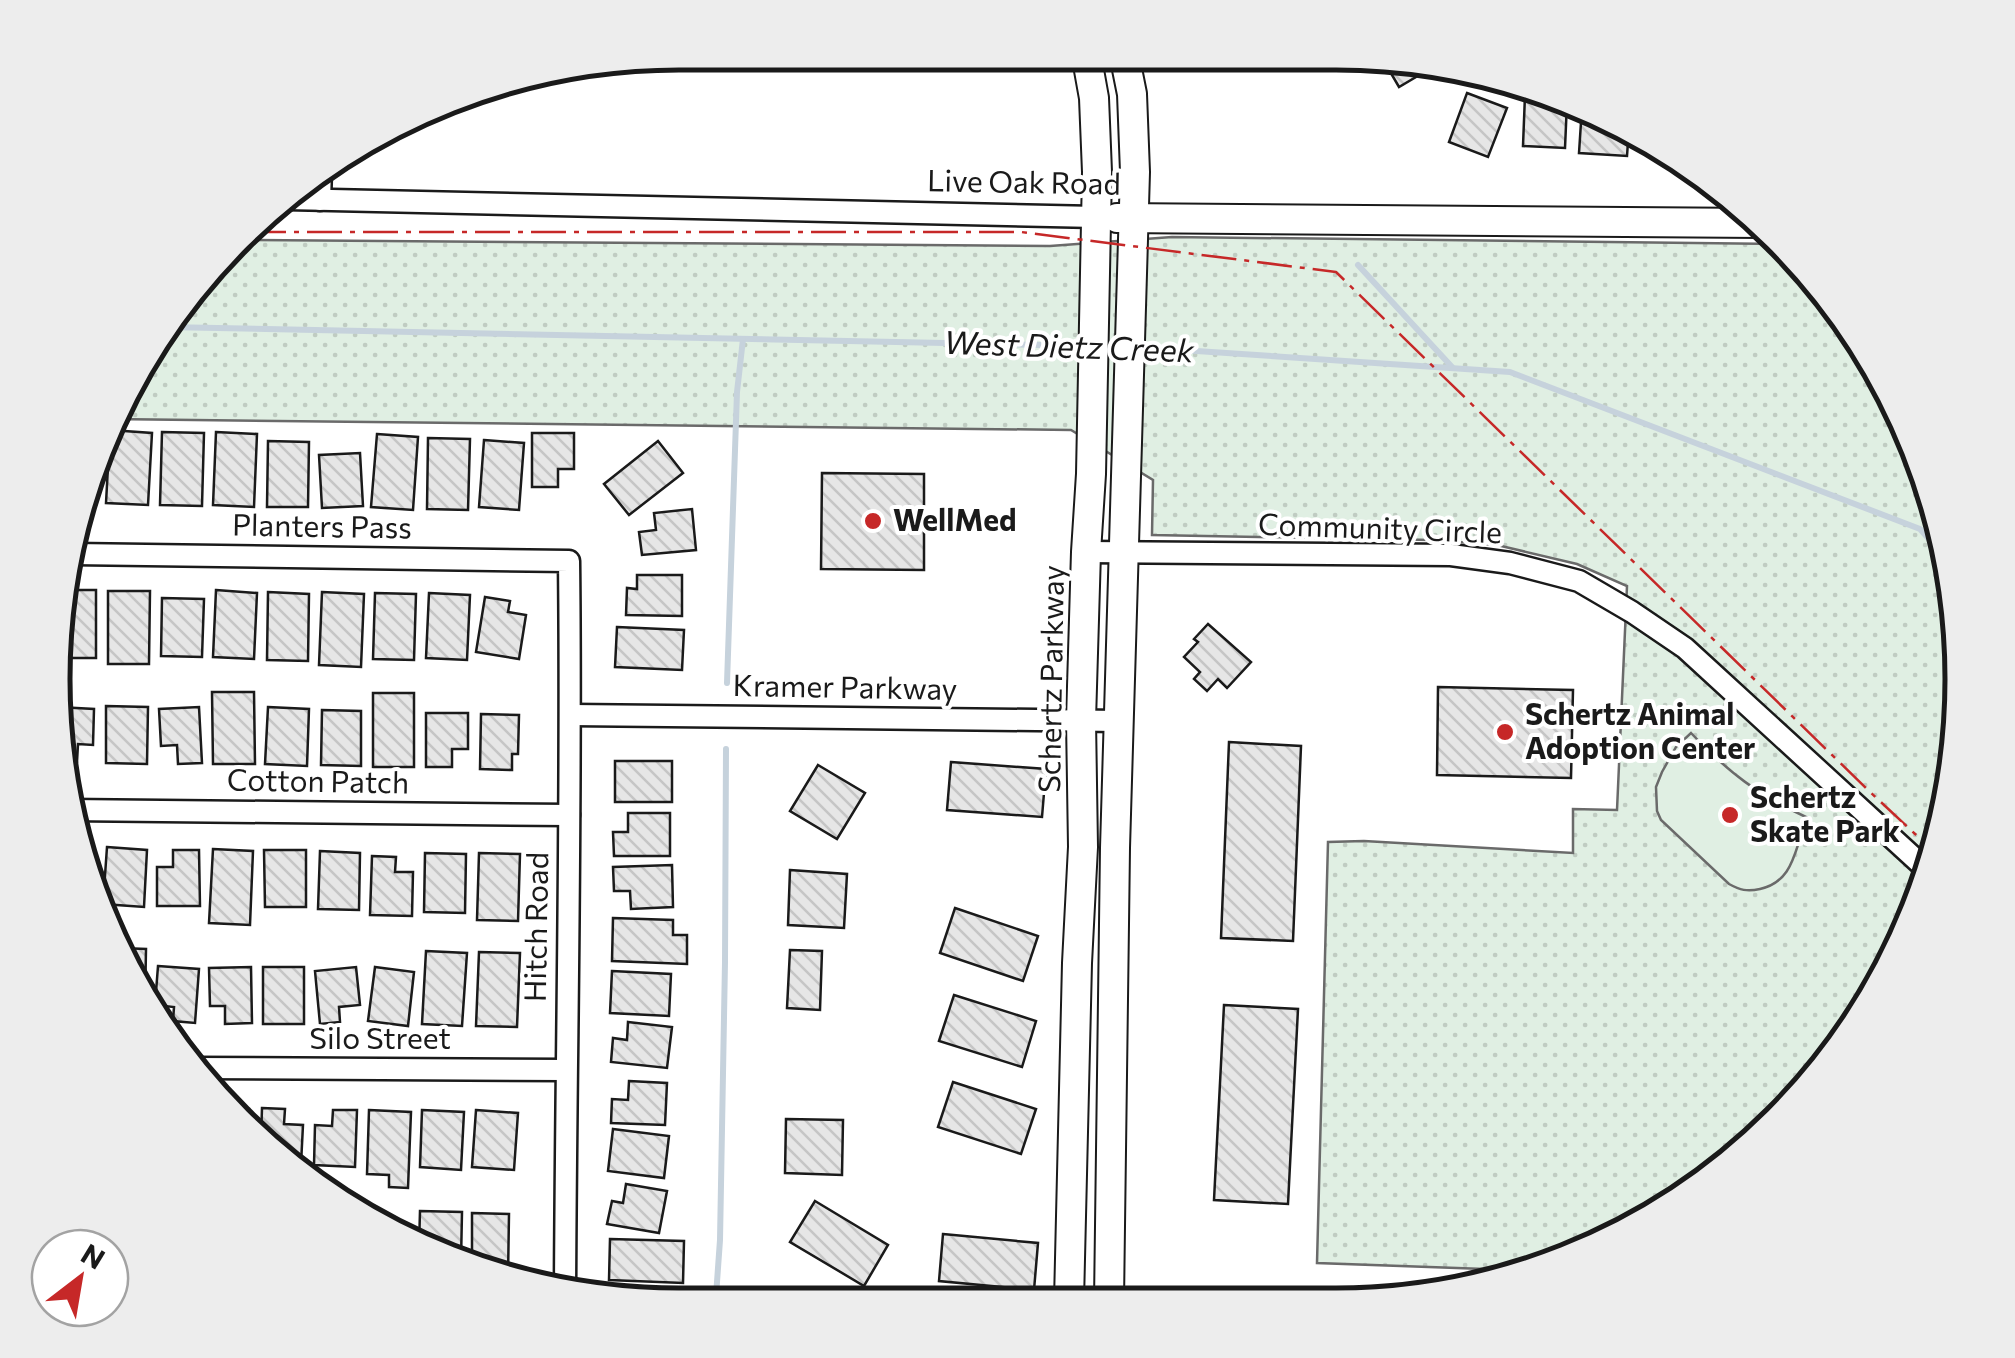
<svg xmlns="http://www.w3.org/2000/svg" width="2015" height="1358" font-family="Commissioner,sans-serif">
  <defs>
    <pattern id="park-dots" width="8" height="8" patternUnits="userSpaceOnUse" patternTransform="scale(2.5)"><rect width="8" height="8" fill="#e0efe3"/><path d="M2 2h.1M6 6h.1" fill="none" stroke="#c0ccc2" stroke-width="1.8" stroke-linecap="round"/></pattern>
    <pattern id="building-back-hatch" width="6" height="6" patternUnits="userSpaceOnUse" patternTransform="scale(2.5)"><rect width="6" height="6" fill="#e6e6e6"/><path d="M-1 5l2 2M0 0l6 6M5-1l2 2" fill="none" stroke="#c5c5c5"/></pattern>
  </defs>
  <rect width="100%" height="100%" fill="#fff"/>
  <!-- park -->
  <polygon fill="url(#park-dots)" stroke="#6a6a6a" stroke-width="2.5" points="1172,237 1784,244 1915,439 1962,678 1915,918 1779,1122 1576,1258 1513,1270 1317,1263 1328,842 1364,841 1573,853 1573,809 1617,810 1627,586 1577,564 1497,545 1432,540 1152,535 1153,480 1071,430 112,419 182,297 243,240 1050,246"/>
  <!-- garden -->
  <path fill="#e0efe3" stroke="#6a6a6a" stroke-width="2.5" d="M1691,733C1730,774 1757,794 1808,818C1794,846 1796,881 1760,889C1747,892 1740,890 1729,884L1661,820L1657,811L1656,787L1662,772L1676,747Z"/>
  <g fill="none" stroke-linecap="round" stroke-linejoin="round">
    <!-- stream -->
    <g stroke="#c6d2dc" stroke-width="6">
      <polyline points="1358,265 1452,367"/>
      <polyline points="165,327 1088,346"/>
      <polyline points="1136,347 1510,372 1920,529 1936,547"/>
      <polyline points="727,683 737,392 743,339"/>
      <polyline points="716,1296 720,1240 725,962 726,749"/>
    </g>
  </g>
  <!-- building -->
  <g fill="url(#building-back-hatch)" stroke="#1a1a1a" stroke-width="2.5">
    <polygon points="1385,63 1438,64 1399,87"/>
    <polygon points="1467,93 1507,108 1488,157 1449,142"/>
    <polygon points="1525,95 1552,96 1567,102 1565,148 1523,146"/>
    <polygon points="1582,107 1614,117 1629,128 1627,156 1579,153"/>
    <polygon points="110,430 152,433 148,505 106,503"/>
    <polygon points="162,432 204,433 202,506 160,505"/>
    <polygon points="216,432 257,434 254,507 213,505"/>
    <polygon points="532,433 574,433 574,469 558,469 558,487 532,487"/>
    <polygon points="377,434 418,437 413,510 371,507"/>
    <polygon points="428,438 470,439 468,510 427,509"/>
    <polygon points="484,440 524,443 519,510 479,507"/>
    <polygon points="268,441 309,442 308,507 267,507"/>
    <polygon points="658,441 683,473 629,515 604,484"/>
    <polygon points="360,453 363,506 322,508 319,455"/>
    <polygon points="96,457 95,504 85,504"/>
    <polygon points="822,473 924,474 924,570 821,569"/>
    <polygon points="692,509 696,550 642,555 639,532 656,530 654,513"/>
    <polygon points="637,575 682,575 682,616 626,615 627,588 637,589"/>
    <polygon points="65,590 96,590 96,658 55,658 55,631"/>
    <polygon points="216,590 257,593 254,659 213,657"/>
    <polygon points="108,591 150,591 149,664 108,664"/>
    <polygon points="268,592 309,594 308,661 267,660"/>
    <polygon points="322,592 364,594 361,667 319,665"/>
    <polygon points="375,593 416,594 414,660 373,659"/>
    <polygon points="429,593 470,595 467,660 426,658"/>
    <polygon points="485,597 510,601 508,612 526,615 519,659 476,652"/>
    <polygon points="162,598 204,599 202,657 161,656"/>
    <polygon points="1208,624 1251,662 1227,688 1218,679 1207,691 1194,679 1200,672 1184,657 1198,642 1194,639"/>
    <polygon points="617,627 684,630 682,670 615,667"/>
    <polygon points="1438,687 1573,690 1571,778 1437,775"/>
    <polygon points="212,692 254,692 255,764 213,764"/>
    <rect x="373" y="693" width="41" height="74"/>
    <polygon points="106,706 148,707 147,764 106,763"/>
    <polygon points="58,707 94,709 93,745 78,744 77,762 62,761"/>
    <polygon points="199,707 202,763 178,764 177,745 161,746 159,709"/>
    <polygon points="268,707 309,709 307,766 265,764"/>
    <polygon points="322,710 361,711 361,766 321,765"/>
    <polygon points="426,713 468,713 468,749 452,749 452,767 426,767"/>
    <polygon points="481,714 519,715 518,754 512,754 512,770 480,769"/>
    <polygon points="1229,742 1301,746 1293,941 1221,938"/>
    <rect x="615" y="761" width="57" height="41"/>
    <polygon points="951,762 1046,769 1042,817 947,810"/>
    <polygon points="818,765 865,793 837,839 790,811"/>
    <polygon points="628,813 670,813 670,856 614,856 613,832 628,832"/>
    <polygon points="107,847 147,850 144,907 103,904"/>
    <polygon points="213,849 253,851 250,925 209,923"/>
    <polygon points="173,850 199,850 200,906 157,906 157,867 173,867"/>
    <polygon points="264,850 306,850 306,907 265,907"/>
    <polygon points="320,851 360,853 359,910 318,909"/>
    <polygon points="425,853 466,854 465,913 424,912"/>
    <polygon points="479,853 520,854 518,921 477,920"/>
    <polygon points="372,856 396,857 395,872 413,872 412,916 370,915"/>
    <polygon points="672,865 673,907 631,909 630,891 614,891 613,867"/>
    <polygon points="790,870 847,874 844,928 788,925"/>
    <polygon points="955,908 1038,936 1023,981 940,953"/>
    <polygon points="613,918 673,920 673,935 687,935 687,964 612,961"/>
    <polygon points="120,948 146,949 145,1003 136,992"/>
    <polygon points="790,950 822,951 820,1010 787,1008"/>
    <polygon points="426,951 467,953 462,1026 422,1024"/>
    <polygon points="479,952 520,953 517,1027 476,1026"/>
    <polygon points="158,966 199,969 195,1023 173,1021 174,1007 155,1005"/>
    <polygon points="251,967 252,1023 225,1024 225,1006 210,1006 209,968"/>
    <rect x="263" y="967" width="41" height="57"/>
    <polygon points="356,967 360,1005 339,1007 340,1022 320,1024 315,971"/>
    <polygon points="375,967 414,972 408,1026 368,1021"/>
    <polygon points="612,971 671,974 669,1016 610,1013"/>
    <polygon points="954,995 1036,1021 1022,1067 939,1041"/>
    <polygon points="1224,1005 1298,1009 1288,1204 1214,1200"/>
    <polygon points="628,1022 672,1027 667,1068 611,1062 613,1038 627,1040"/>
    <polygon points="629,1081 667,1083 665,1125 611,1123 612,1099 628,1100"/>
    <polygon points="953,1082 1036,1109 1021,1154 938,1127"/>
    <polygon points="226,1108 249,1109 249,1131 236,1122"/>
    <polygon points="262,1108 285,1109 284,1124 303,1125 301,1164 294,1164 261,1140"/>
    <polygon points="333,1110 357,1110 355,1167 314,1165 315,1125 332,1126"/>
    <polygon points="369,1110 411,1112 408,1188 389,1187 389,1175 367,1174"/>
    <polygon points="422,1110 464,1112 461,1170 420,1167"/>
    <polygon points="476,1110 518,1113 514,1170 472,1167"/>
    <polygon points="786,1119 843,1120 842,1175 785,1173"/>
    <polygon points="613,1129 669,1136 664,1178 608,1171"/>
    <polygon points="626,1184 667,1191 659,1233 607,1224 612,1201 623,1203"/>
    <polygon points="815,1201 888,1245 864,1286 790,1242"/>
    <polygon points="420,1211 462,1212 461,1261 419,1247"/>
    <polygon points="472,1213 509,1214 508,1277 472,1264"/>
    <polygon points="382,1227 409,1228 408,1243 401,1241"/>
    <polygon points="943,1234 1038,1243 1034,1290 939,1281"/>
    <polygon points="610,1239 684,1241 683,1283 609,1280"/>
  </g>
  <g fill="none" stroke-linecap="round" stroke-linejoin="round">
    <defs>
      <g id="street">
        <polyline points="287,199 1096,217"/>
        <polyline points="320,200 321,168"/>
        <polyline points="1086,552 1451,555 1510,563 1579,581 1632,612 1685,648 1925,868"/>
        <path d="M73,554L569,561C572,805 566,1049 565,1294"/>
        <polyline points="571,715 1119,721"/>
        <polyline points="68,810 569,815"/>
        <polyline points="194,1068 566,1070"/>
      </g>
      <g id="secondary">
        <polyline points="1117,218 1761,223"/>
        <polyline points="1069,1301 1077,963 1083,847 1081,720 1086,552 1091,474 1097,172 1094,98 1087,59"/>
        <polyline points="1109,1302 1115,848 1135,172 1132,94 1125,59"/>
      </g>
    </defs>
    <!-- street casing -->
    <use href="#street" stroke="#1a1a1a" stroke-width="25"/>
    <!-- secondary casing -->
    <use href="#secondary" stroke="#1a1a1a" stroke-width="32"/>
    <!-- street -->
    <use href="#street" stroke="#fff" stroke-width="20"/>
    <!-- secondary -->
    <use href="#secondary" stroke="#fff" stroke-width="28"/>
    <!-- power -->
    <polyline stroke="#c62828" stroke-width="2.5" stroke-dasharray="35 8 5 8" stroke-linecap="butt" points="251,232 1021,232 1336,272 1869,791 1929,847"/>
  </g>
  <!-- markers -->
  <g fill="#c62828" stroke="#fff" stroke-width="4">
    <circle cx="873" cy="521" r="10"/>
    <circle cx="1505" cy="732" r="10"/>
    <circle cx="1730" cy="815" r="10"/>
  </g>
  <g text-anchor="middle" stroke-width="8" stroke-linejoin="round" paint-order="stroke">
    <!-- street labels -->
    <g font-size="30" fill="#1a1a1a" stroke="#fff">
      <text transform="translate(1024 183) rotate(1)" y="10">Live Oak Road</text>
      <text transform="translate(322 527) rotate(1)" y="10">Planters Pass</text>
      <text transform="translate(1380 529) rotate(2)" y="10">Community Circle</text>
      <text transform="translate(1052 679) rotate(-89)" y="10">Schertz Parkway</text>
      <text transform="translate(845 688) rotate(1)" y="10">Kramer Parkway</text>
      <text transform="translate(318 782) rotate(1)" y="10">Cotton Patch</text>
      <text transform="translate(537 927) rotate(-89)" y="10">Hitch Road</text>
      <text x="380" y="1049">Silo Street</text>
    </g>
    <!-- poi labels -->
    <g font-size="30" font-weight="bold" fill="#1a1a1a" stroke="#fff" text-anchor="start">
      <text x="893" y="531">WellMed</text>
      <text x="1525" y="725">Schertz Animal<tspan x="1525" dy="34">Adoption Center</tspan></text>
      <text x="1750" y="808">Schertz<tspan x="1750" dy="34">Skate Park</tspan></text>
    </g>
    <!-- water labels -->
    <g font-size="32" font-style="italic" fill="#1a1a1a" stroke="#fff">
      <text transform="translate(1069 347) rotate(2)" y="11">West Dietz Creek</text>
    </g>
  </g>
  <!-- crop -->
  <path d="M0 0H2015V1358H0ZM679 70H1336A609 609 0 0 1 1945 679V679A609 609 0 0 1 1336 1288H679A609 609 0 0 1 70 679V679A609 609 0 0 1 679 70Z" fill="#ededed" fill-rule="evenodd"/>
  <path fill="none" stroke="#1a1a1a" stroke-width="5" d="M679 70H1336A609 609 0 0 1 1945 679V679A609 609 0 0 1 1336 1288H679A609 609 0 0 1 70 679V679A609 609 0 0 1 679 70Z"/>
  <!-- north arrow -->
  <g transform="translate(80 1278) rotate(31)"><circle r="48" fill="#ffffff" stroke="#a3a3a3" stroke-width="2.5"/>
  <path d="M0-8L18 38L0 25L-18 38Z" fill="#c62828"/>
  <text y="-15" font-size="28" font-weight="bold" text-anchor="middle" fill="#1a1a1a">N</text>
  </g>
</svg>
